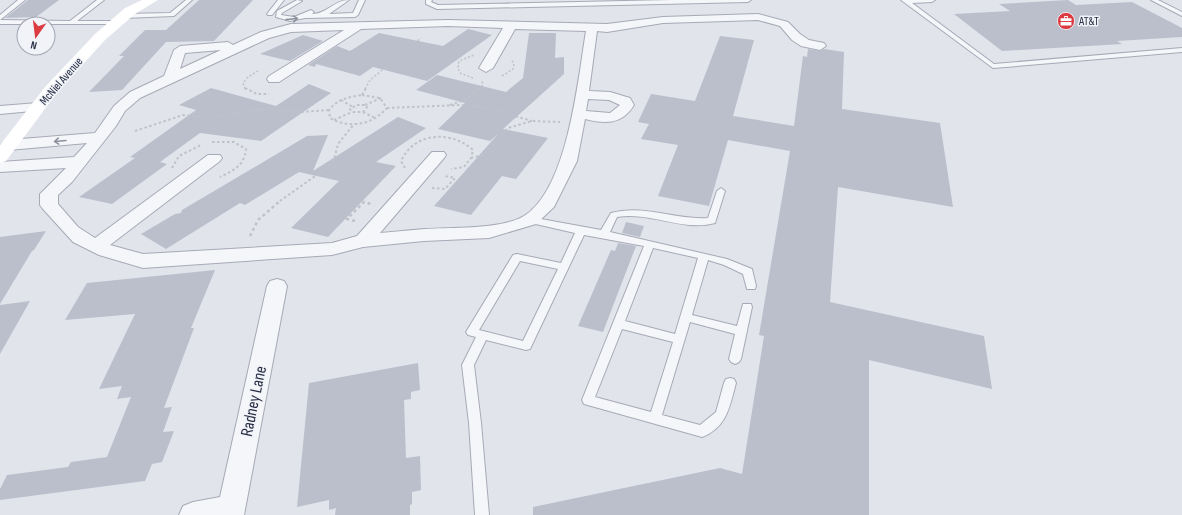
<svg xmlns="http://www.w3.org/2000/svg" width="1182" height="515" font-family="'Sofia Sans Condensed',sans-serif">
  <rect width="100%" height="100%" fill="#e1e4eb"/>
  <!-- building -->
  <g fill="#bbbfcc">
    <polygon points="28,0 59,0 36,17 5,18"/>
    <polygon points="199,0 253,0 214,41 166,42 122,90 89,92 124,56 119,56 145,30 166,30"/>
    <polygon points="1068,0 1076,5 1132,2 1182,28 1182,37 1117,41 1122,44 1002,51 954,14 1010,11 999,4"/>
    <polygon points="468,29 492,35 427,81 373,67 360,76 316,64 315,67 308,65 337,46 350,51 379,33 443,46"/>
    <polygon points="529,33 556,33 555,58 564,57 564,74 503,129 548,138 516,179 502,176 471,215 434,206 498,134 490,141 438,129 465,103 416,90 437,75 506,92 523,78"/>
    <polygon points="303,35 323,41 290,61 260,54"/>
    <polygon points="720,36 754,40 733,116 794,126 803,56 807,57 808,49 820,51 824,49 844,52 842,109 940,123 953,207 838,187 830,302 984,336 992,389 869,360 869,515 533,515 533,507 720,468 742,474 764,336 759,335 790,151 728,140 709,206 658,196 678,145 641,139 649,124 638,122 651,94 695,101"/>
    <polygon points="309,84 331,93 261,141 200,133 160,162 167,164 112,204 79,197 135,158 130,157 196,110 179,105 211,88 276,106"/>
    <polygon points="398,117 426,128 376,162 396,166 328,237 291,228 339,181 299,172 245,205 240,203 166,249 141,234 175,214 181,213 182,210 307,136 328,135 313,171"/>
    <polygon points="626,222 644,226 640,237 622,233"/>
    <polygon points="46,231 34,250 32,251 0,304 0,237"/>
    <polygon points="618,243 636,246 603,332 578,326 611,250 615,251"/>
    <polygon points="215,270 191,328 194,328 164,408 172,407 163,432 174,431 162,462 152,464 145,481 0,500 0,489 7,475 68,467 71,462 107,457 131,397 117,399 122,386 99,389 135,314 65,320 87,283"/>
    <polygon points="30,301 0,354 0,305"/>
    <polygon points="418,363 420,390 411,392 411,399 404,400 406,458 420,456 421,490 412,492 412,504 410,505 410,515 335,515 336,508 329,510 329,500 297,507 309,383"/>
  </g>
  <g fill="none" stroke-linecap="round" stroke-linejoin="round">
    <defs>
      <g id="lane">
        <polygon points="18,0 25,0 0,20 0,15"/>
        <polygon points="97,0 104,0 77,21 116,21 119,23 118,24 0,24 0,20 70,21"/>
        <polygon points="186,0 192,0 174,16 123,18 120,16 123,14 170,13"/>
        <polygon points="278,0 284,0 272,15 268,15 267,14"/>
        <path d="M297,0L302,1L282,13L281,15L294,17L311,10L314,12L312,14C327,14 334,0 349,0L329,14L353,13L359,0H365L358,15L355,17L305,18L290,21L276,17L277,11Z"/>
        <polygon points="426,0 432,0 431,2 438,5 671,0 751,0 748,2 437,9 426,4"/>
        <polygon points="901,0 935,0 932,2 912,3 994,64 1182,48 1182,52 993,68"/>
        <polygon points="1151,0 1158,0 1182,12 1182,16"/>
        <path d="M721,188L725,191L715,223C683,232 650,211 617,217L610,232L727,259L752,269L756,286L755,289H747L743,274L724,265L708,260L692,315L737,326L743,304H751L752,307L741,359L739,362L735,364L731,362L729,359L735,334L690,322L662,415L700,425L716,412L724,383L726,379L730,378L734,379L736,383C730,405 727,428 702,437L584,404L582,400L644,246L584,235L530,349L526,350L486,340L474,365L481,423L489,515H475L469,423L462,365L476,337L468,335L466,332L513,255L517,254L561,263L575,233L527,222L525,220L527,218L530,217L601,230L611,213C644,204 675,220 708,218L717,191ZM653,248L698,258L675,334L625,321ZM520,261L558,269L523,341L479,330ZM622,329L673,342L651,412L595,397Z"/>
      </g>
      <g id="street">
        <path d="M758,14L788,22L800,34L809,40L824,43L826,46L820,50L801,46L792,40L780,26L758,20L663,23L607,32L597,31L589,91L610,92L630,98L634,105C622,125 605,124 585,119L577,161L554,207L536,224L489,238L424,241L363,247L332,255L143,268L99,255L73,242L43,209L40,205V194L66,168L0,172V162L74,157L87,143L9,150L4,148L1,145L4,142L9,140L95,133L114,106L130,92L164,76L174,50L180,46L228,42L233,45L261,32L291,24L448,20L607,24L663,17ZM448,26L503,28L479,68L486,72L493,68L515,29L586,31C578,79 568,189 524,216C500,230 453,227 425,229C410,230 395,232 380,233L444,158L446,155L444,152H432L357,236L332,243L143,254L110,245L220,161L222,158L220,155H208L95,238L78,227L58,204V195L72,182L116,126L125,111L140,98L269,38L291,32L344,30L269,76L267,79L269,82H279L361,29ZM221,50L180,69L185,53ZM588,99L609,100L620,105L610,113L586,111Z"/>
        <polygon points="38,103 43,104 45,107 43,110 0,114 0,106"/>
        <polygon points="277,279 284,281 287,286 244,515 179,515 183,506 193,502 220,497 267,286 270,281"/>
      </g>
    </defs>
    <!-- lane casing -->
    <use href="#lane" stroke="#a6aab6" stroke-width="2"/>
    <!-- street casing -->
    <use href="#street" stroke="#a6aab6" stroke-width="2"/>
    <!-- path-far2 -->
    <g stroke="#c0c2ca" stroke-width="1.5" stroke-dasharray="2 2" stroke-linecap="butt">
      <polyline points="502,76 513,69 514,64 511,59"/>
      <polyline points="473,78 460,73 458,68 459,61 474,55"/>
      <polyline points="245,89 243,83 248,77 258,71"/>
      <polyline points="365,89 370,80 421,38"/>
      <polyline points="478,89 483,85 482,81"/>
    </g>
    <!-- path-far1 -->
    <g stroke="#c0c2ca" stroke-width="2" stroke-dasharray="2.5 2.5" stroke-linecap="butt">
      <polyline points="245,88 257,94 269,94"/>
      <path d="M362,95L380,98L387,108C372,125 349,129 330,118L329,110C337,99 349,97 362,95Z"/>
      <polyline points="362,95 366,88"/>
      <polyline points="341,100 353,107"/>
      <polygon points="357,105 365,105 367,107 363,112 352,112 350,109"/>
      <polyline points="365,105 381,98"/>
      <polyline points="450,105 465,100 479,88"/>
      <polyline points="387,108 460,105 483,107 532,121"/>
      <polyline points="363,112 375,118"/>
      <polyline points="334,120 352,112"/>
      <polyline points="135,131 183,115 210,118 261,109 301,112 329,110"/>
      <path d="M212,142H234L246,149C245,165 233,171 220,177"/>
      <polyline points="471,158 483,155 508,128 532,121 560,122"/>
      <polyline points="172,168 179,156 201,145"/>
      <path d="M405,168L401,161C414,132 451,130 473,150L471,158L464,167L451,169"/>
      <polyline points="432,188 445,189 455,178 445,176 446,174"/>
      <polyline points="280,201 328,167 335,156 338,144 354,124"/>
    </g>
    <!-- path -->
    <g stroke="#c0c2ca" stroke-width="2.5" stroke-dasharray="3 3" stroke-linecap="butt">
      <polyline points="355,221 347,219 364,202 371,204"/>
      <polyline points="250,236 258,220 281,200"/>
    </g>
    <!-- lane -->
    <use href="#lane" fill="#f5f6f9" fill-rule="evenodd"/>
    <!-- street -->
    <use href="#street" fill="#f5f6f9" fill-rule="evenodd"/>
    <!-- secondary -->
    <polygon fill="#fff" fill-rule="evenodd" points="142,0 158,0 135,14 105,40 57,93 6,161 0,163 0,145 45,87 95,34 125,8"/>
  </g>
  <!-- one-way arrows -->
  <defs><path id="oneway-shaft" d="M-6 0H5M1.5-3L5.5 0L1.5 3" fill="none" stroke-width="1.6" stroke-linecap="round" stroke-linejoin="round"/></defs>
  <g stroke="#8e929f">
    <use href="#oneway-shaft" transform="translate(292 19) rotate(-6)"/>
    <use href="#oneway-shaft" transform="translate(60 141) rotate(175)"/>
  </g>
  <!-- icons -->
  <defs>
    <symbol id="office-disc" viewBox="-11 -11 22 22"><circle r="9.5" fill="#db3b41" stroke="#f1f3f8"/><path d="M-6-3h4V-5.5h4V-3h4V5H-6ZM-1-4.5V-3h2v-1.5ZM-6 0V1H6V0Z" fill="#fff"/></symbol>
  </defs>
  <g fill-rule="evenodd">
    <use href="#office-disc" x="1056" y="11" width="20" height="20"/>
  </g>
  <g text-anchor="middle" stroke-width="3" stroke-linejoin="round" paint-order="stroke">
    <!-- far-poi labels -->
    <g font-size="12" fill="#282f45" stroke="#f1f3f8" text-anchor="start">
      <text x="1079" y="25">AT&amp;T</text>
    </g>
    <!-- far-street labels -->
    <g font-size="12" fill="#282f45" stroke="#f1f3f8">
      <text transform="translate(61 81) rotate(-49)" y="4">McNiel Avenue</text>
    </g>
    <!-- near-street labels -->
    <g font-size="17" fill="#282f45" stroke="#f1f3f8">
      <text transform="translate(253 401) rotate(-78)" y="6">Radney Lane</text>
    </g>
  </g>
  <!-- north arrow -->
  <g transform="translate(36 36) rotate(194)"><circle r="19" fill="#f1f3f8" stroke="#a1a5b0"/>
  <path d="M0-3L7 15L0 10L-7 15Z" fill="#db3b41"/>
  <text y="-6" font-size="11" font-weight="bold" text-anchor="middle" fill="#282f45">N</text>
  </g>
</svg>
